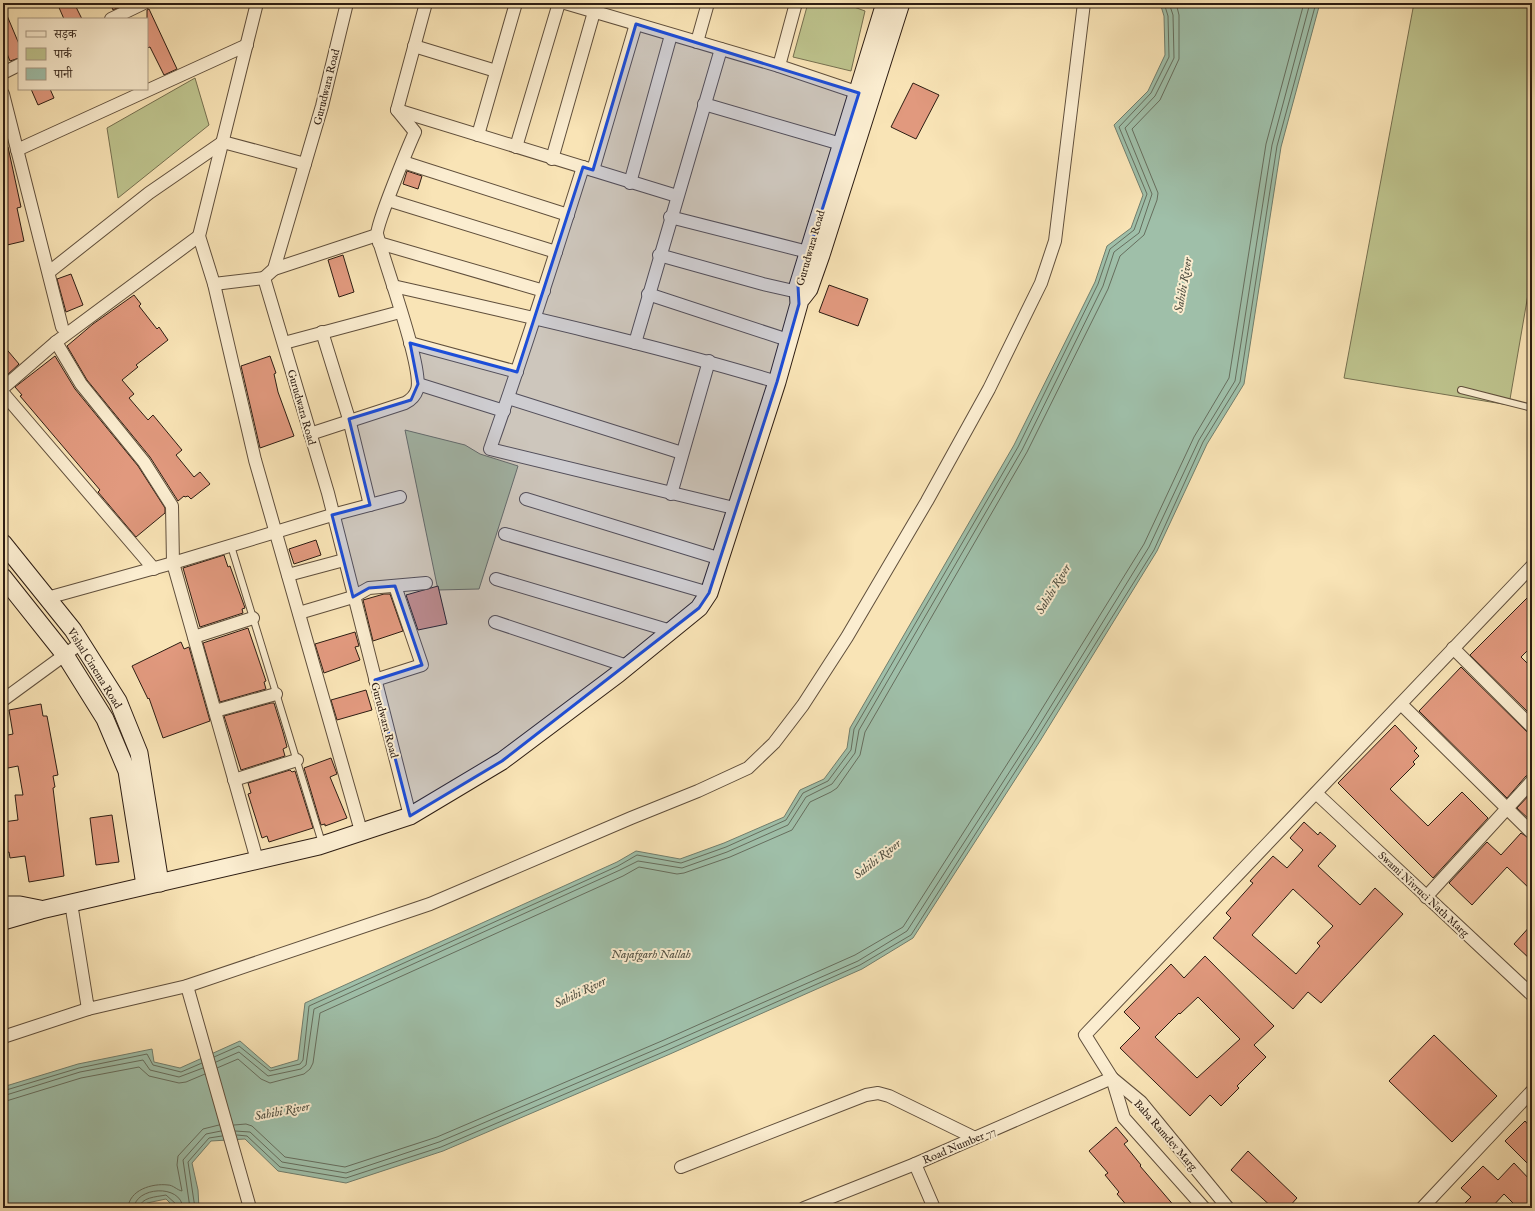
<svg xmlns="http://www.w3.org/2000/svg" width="1535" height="1211" font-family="'IM FELL English','Noto Serif Devanagari',serif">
  <rect width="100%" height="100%" fill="#f9e4b6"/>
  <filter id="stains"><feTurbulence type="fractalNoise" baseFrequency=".005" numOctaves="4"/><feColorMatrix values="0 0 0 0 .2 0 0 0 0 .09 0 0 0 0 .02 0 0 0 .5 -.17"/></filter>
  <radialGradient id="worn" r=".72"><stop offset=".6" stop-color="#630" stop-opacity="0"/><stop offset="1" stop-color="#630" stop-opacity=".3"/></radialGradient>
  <!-- green -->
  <g fill="#bec48e" stroke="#767050">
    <polygon points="808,3 843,3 865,11 851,71 793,57"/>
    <polygon points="1414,3 1532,3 1532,271 1509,405 1344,378"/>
    <polygon points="195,78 209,125 118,198 107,128"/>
    <polygon points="405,430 465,445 480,454 518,466 479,589 438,590"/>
  </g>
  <!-- water -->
  <polygon fill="#9fbfa9" stroke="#717e6d" points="1160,3 1320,3 1281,147 1244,384 1207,444 1157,551 1040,741 913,938 862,969 670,1054 443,1151 346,1183 278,1171 245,1139 211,1141 192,1163 198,1190 199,1208 175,1208 166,1199 147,1203 142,1208 3,1208 3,1088 6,1086 78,1064 152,1049 154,1062 180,1068 240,1041 271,1068 298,1060 305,1003 617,862 636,851 680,859 724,843 784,817 800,790 824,779 847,748 850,728 1014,445 1095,282 1107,246 1131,228 1143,195 1114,125 1148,91 1165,55 1164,16"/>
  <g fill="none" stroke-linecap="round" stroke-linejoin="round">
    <!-- shore -->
    <g stroke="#666e5e" stroke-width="1">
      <polyline points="214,1057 239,1046 270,1071 300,1064 303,1060 309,1006 618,866 637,855 681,863 726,847 786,820 803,793 828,781 851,750 854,729 1018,447 1098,284 1110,249 1134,230 1147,194 1119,127 1151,93 1169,57 1168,16 1164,3"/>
      <polyline points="216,1062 239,1052 268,1076 301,1069 306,1065 314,1009 620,870 638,861 682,868 727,852 788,825 806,797 832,784 855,753 859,730 1022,450 1103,286 1114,252 1139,233 1152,194 1125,128 1155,96 1174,58 1173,15 1169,3"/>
      <polyline points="217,1068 238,1059 261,1079 270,1083 304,1074 310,1069 313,1063 320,1013 623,876 639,867 677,874 684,873 730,857 792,830 810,802 831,792 837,788 860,755 865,732 1027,452 1108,289 1120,256 1144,235 1157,200 1158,193 1132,129 1160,100 1179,59 1179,15 1176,3"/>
      <polyline points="3,1091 79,1068 147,1054 153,1065 181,1072 202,1063"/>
      <polyline points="3,1096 80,1072 143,1060 150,1070 179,1077 203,1068"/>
      <polyline points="3,1102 81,1078 139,1067 149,1076 179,1083 186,1082 205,1074"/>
      <polyline points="234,1125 246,1124 252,1126 285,1157 345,1167 437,1137 664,1040 855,955 903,927 1027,733 1144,544 1194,437 1229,378 1266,144 1304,3"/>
      <polyline points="235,1131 250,1132 282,1162 346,1173 439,1142 666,1045 858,961 907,931 1032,737 1149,547 1199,440 1235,381 1272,145 1310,3"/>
      <polyline points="237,1135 247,1136 280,1167 346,1178 441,1147 668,1050 860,965 911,935 1036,739 1154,550 1203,442 1240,382 1277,146 1316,3"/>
      <path d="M128,1208C129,1190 152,1183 168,1185C173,1185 177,1190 182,1191L177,1165L178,1156L203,1129L219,1125"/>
      <path d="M134,1208C135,1187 181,1183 183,1208"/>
      <path d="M139,1208C141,1197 156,1197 166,1195L176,1204L178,1208"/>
      <polyline points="190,1208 183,1160 206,1134 221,1131"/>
      <polyline points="195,1208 188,1162 209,1138 222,1136"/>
    </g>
  </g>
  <!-- building -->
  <g fill="#e1997e" stroke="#2d1d13" fill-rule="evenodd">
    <polygon points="57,3 74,3 82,19 64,19"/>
    <polygon points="110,3 127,3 113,10"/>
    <polygon points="3,6 19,44 19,58 10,61 3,44"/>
    <polygon points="149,9 177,69 164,75 150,47 147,48 147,10"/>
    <polygon points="913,83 939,95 916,139 891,127"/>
    <polygon points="31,89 50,89 54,98 38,105"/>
    <polygon points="8,147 21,207 17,208 24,241 3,246 3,148"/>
    <polygon points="407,171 422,176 418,189 403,184"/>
    <polygon points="343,255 354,292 339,297 328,260"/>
    <polygon points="71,274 83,305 66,312 57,279"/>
    <polygon points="829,285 868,299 858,326 819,312"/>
    <polygon points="134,295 141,304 139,306 157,329 159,327 168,340 136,365 138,367 122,380 134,394 129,398 148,420 153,415 182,450 176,455 194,477 200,472 210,484 191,499 188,496 185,497 184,496 178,501 150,457 87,380 67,346 93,324"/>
    <polygon points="3,345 19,364 6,376 3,372"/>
    <polygon points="55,356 75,389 138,466 165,508 165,513 136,537 98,492 100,490 20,396 22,395 15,387"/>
    <polygon points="270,356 276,373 274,374 278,392 294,436 260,448 241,366"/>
    <polygon points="316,540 321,555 294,564 289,549"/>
    <polygon points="224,555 228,567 230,566 245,608 242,609 243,613 200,627 183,568"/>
    <polygon points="438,586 447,624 418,630 406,595"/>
    <polygon points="1532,593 1532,646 1521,657 1532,668 1532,716 1470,655"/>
    <polygon points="384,594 390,594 403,631 373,641 363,600"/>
    <polygon points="248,628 266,681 264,682 266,689 220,702 203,643"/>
    <polygon points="355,632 359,646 355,647 360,660 324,673 315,644"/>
    <polygon points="181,642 184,649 189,647 210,721 163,738 149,698 148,699 132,666"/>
    <polygon points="1461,667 1527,732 1532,734 1532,774 1526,776 1507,798 1419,711"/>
    <polygon points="366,690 372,710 337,720 331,700"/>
    <polygon points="271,703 274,703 283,732 287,747 283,749 285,756 241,770 224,716"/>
    <polygon points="41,704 43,716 47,716 58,775 53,776 55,787 53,788 64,876 29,882 25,856 10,858 9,852 3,853 3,822 18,820 15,795 23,795 18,766 3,769 3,736 13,734 9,710"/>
    <polygon points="1395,725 1417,748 1414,751 1419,756 1413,762 1415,764 1390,789 1428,826 1462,792 1488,818 1433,878 1338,783"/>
    <polygon points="331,758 337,774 330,777 347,818 325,826 325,824 321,825 304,768"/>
    <polygon points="290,770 292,772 295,771 313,828 269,842 267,836 262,838 248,794 251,793 248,783"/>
    <polygon points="1532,792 1532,822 1517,808"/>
    <polygon points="112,815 119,862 96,865 90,818"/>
    <path d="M1304,822L1318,835L1320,832L1336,846L1318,866L1360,905L1375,888L1403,914L1321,1003L1308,992L1293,1009L1213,938L1231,918L1226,913L1253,883L1250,881L1273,856L1287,868L1303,850L1290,838ZM1293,889L1333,926L1317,943L1320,946L1296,974L1252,935Z"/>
    <polygon points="1521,833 1532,840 1532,891 1507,867 1472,905 1449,883 1487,842 1501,855"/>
    <polygon points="1532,924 1532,961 1514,944"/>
    <path d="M1205,956L1274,1026L1254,1045L1266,1057L1237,1086L1239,1088L1221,1106L1210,1095L1190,1116L1120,1048L1140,1028L1124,1012L1171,964L1184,978ZM1198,997L1240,1039L1197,1078L1155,1037L1179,1013L1180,1014Z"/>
    <polygon points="1434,1035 1497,1096 1452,1142 1389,1081"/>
    <polygon points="1525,1121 1532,1129 1532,1168 1505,1141"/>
    <polygon points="1116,1127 1128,1141 1124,1144 1141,1165 1140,1166 1176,1208 1129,1208 1117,1194 1119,1192 1105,1175 1108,1173 1089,1151"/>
    <polygon points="1248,1151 1297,1198 1288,1208 1273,1208 1231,1170"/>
    <polygon points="1514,1163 1532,1182 1532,1208 1518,1208 1504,1194 1491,1208 1460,1208 1471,1197 1461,1188 1483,1166 1498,1180"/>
  </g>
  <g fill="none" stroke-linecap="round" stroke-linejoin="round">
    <defs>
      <g id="lane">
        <polyline points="1461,390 1532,408"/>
        <polyline points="231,546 322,843"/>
      </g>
      <g id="street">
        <polyline points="257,3 199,236 214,284 255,460 361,831"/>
        <polyline points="565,3 779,66 859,93"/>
        <polyline points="111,19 144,3"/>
        <polyline points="697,42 708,3"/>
        <polyline points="414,46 496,71"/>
        <polyline points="779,66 796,3"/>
        <polyline points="3,73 19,65"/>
        <polyline points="3,94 62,327"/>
        <polyline points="704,104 841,144"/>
        <polyline points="397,110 677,196"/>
        <polyline points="478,135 516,3"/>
        <polyline points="516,147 559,3"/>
        <polyline points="17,150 247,45"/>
        <polyline points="552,159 594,12"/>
        <polyline points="403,162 568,215"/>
        <path d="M583,167C553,262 523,356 490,449L738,509"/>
        <polyline points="593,170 636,24"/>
        <polyline points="630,183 671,35"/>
        <polyline points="388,200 556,252"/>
        <polyline points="670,217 808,252"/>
        <polyline points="379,243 544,291"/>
        <polyline points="659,255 763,284 798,292"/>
        <polyline points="274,269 377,235"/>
        <polyline points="49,272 149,193 223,142 305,164"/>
        <polyline points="264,278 328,493 410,816"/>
        <polyline points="264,278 274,269 322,106 347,3"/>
        <polyline points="214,284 264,278"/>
        <path d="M393,286C522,315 651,344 777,382"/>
        <polyline points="648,294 788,340"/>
        <polyline points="322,332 349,419 370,505"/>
        <polyline points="56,342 81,384 144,462 172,506 173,563 332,515 400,497"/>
        <polyline points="284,343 400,312"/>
        <polyline points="410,343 517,372"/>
        <polyline points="635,343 721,49"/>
        <polyline points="418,384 504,411"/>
        <polyline points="3,388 56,342 199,236"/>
        <polyline points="3,393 154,569"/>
        <polyline points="508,398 682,453"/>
        <path d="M310,434L405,403C411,400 415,396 417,390C424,369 384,262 377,234C375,228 409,145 415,132L397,110L426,3"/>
        <polyline points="671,494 709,361"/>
        <polyline points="526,499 721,559"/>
        <polyline points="505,534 709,593"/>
        <polyline points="288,575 344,560"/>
        <polyline points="496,579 671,631"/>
        <polyline points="47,598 173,563 257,860"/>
        <polyline points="299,613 353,597 369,588 426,583"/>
        <polyline points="495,622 627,666"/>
        <polyline points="194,637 253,618"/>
        <polyline points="1453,648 1532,727"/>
        <polyline points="375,680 422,665 395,586"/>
        <polyline points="3,700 81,643"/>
        <polyline points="1401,704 1532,833"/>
        <polyline points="215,711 276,694"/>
        <polyline points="234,780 297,760"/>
        <polyline points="1316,793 1532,995"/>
        <polyline points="1426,897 1532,781"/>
        <polyline points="71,903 88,1009 187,986 430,904 631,818 698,791 748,768 774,743 803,705 847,637 927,501 989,389 1041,283 1055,241 1084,3"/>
        <polyline points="187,986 250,1208"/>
        <polyline points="3,1037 88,1009"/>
        <polyline points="1112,1078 1141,1102 1228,1208"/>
        <polyline points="915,1164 934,1208"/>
        <polyline points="681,1167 866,1095 878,1093 889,1096 975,1138"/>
        <polyline points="804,1208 915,1164 1112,1078"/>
        <polyline points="1204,1208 1124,1118 1112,1078 1085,1035 1532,566"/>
        <polyline points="1422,1208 1532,1091"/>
      </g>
      <g id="secondary">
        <polyline points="802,298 809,289 821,255 901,3"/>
        <polyline points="3,543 73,630 118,701 139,753 160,883"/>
        <polyline points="3,577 65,655 105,719 127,771 145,885"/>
        <polyline points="3,905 20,905 40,909"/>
        <polyline points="3,921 41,910 319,846 410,816 502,761 618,674 699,608 709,593 777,382 799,304 798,286 885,3"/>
      </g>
    </defs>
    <!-- lane casing -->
    <use href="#lane" stroke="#604f3c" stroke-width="8"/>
    <!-- street casing -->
    <use href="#street" stroke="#604f3c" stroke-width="14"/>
    <!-- secondary casing -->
    <use href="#secondary" stroke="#2d1d13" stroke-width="19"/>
    <!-- lane -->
    <use href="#lane" stroke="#fbedd0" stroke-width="6"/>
    <!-- street -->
    <use href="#street" stroke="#fbedd0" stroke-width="12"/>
    <!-- secondary -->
    <use href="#secondary" stroke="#fbedd0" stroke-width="17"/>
  </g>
  <!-- marked area -->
  <path fill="#1d4ed8" fill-opacity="0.2" stroke="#1d4ed8" stroke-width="3" stroke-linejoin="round" d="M636,24L859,93L798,286L799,304L777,382L709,593L699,608L502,761L410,816L375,680L422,665L395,586L369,588L353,597L332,515L370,505L349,419L411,400L418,384L410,343L517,372L583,167L593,170Z"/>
  <g text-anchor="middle" stroke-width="4" stroke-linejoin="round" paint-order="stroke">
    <!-- street labels -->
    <g font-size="11" fill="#2d1d13" stroke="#fbedd0">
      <text transform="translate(326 87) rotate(-76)" y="4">Gurudwara Road</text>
      <text transform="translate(810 248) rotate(-74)" y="4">Gurudwara Road</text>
      <text transform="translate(302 407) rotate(74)" y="4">Gurudwara Road</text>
      <text transform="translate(95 668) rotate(58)" y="4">Vishal Cinema Road</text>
      <text transform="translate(385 720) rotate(75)" y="4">Gurudwara Road</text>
      <text transform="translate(1424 894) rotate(43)" y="4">Swami Nivruci Nath Marg</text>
      <text transform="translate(1166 1135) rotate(49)" y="4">Baba Ramdev Marg</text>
      <text transform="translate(959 1145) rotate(-23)" y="4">Road Number 77</text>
    </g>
    <!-- water labels -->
    <g font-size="12" font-style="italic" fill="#4f4e40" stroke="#fbedd0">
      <text transform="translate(1183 285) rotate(-80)" y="4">Sahibi River</text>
      <text transform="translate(1053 589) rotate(-59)" y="4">Sahibi River</text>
      <text transform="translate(877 859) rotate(-38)" y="4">Sahibi River</text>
      <text x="651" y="958">Najafgarh Nallah</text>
      <text transform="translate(580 992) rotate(-26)" y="4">Sahibi River</text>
      <text transform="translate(282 1111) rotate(-11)" y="4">Sahibi River</text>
    </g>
  </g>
  <!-- margin -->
  <rect width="1535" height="1211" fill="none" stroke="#f9e4b6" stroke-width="16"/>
  <rect x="4" y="4" width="1527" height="1203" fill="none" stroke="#2d1d13" stroke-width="2"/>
  <rect x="8" y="8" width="1519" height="1195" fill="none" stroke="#2d1d13"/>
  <!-- legend -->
  <rect x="18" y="18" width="130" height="72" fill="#fbedd0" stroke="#a99a84"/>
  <rect x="26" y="31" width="20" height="6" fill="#fbedd0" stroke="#a99a84"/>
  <text x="54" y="38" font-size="12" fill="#2d1d13">सड़क</text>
  <rect x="26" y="48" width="20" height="12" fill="#bec48e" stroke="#a99a84"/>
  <text x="54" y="58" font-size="12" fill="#2d1d13">पार्क</text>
  <rect x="26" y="68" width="20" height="12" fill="#9fbfa9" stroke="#a99a84"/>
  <text x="54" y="78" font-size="12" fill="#2d1d13">पानी</text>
  <rect width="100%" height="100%" filter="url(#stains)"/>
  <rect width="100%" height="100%" fill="url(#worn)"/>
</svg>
